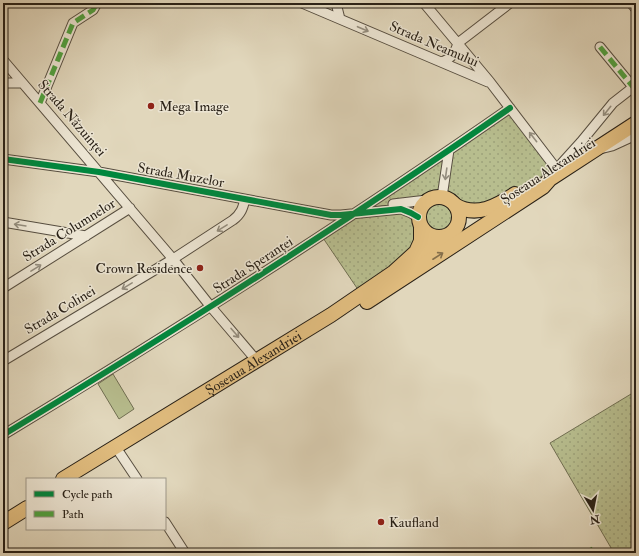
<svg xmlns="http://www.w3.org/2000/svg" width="639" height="556" viewBox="0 0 639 556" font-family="'IM FELL Double Pica',serif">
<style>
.grass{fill:url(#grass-dots);stroke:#706f52;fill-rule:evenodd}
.garden{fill:#b7bd8e;stroke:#706f52}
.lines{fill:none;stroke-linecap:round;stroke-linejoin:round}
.minor-casing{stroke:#574e40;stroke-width:11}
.primary-casing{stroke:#292117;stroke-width:16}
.minor{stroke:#ece5d3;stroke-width:9}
.primary{stroke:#e0bc7e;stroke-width:14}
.quiet{stroke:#51a240;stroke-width:5;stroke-dasharray:10 5;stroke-linecap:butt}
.cycleway-casing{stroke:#ece5d3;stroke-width:8}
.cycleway{stroke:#00873e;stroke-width:6}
.oneway{stroke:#948d7e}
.oneway2{stroke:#846e4a}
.poi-dot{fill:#8f2418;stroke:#ece5d3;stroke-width:1.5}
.labels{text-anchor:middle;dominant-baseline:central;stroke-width:3;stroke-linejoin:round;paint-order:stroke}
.street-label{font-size:14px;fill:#292117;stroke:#ece5d3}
.poi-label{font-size:14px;fill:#292117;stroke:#ece5d3;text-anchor:start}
</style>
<defs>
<pattern id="grass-dots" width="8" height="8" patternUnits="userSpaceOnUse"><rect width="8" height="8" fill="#b7bd8e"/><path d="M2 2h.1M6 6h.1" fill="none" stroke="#9da27a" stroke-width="1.8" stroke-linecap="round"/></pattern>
</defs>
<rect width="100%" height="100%" fill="#e1d7bc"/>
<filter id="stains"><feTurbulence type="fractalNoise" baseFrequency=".005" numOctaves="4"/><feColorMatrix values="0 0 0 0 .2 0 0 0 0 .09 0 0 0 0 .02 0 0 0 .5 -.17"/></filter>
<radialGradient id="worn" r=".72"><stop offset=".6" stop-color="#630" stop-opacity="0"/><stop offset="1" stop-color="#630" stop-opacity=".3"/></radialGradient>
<!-- grass -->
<path class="grass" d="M510 108 555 167 508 199 458 211C462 233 443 244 425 233L421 241 361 294 321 235ZM412 203 422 205 418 217 394 209 357 213 373 207Z
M636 391V553H614L550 443Z"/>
<!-- garden -->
<path class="garden" d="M113 374 134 409 119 419 98 384Z"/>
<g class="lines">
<!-- minor casing -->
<g class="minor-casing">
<path id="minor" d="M302 3 488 82
M336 3 340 19
M424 3 490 82 555 167
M631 3 636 9
M600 47 633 87
M3 60 173 259 211 307 257 361
M442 62C452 58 455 53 458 43L510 3
M3 83H22
M40 103 73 23 93 10 97 3
M604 148 612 146 636 135
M3 159 99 172 331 215H341L401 209 411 213 418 217
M562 163 581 142 613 103 636 85
M442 197 449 150
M393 204 427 200
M3 222 86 236
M3 288 130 208
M3 361 173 259 233 220C241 214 243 208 245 199
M3 435C175 331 345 223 510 108
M119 452 137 479
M165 522 185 553"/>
</g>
<!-- primary casing -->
<g class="primary-casing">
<g id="primary">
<circle cx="439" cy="217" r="20"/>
<path d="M455 205C476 218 497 206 515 194"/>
<path d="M417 261 428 248 442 238"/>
<path d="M367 302 543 187 550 179 636 123"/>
<path id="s1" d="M63 479 331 315 394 272 416 252 421 241V228"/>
<path d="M3 523 27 508"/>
</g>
</g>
<!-- minor -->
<use href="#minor" class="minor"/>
<!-- primary -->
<use href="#primary" class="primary"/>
<!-- quiet -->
<path class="quiet" d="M600 47 633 87
M40 103 73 23 93 10 97 3
M586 553 593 549"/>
<!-- cycleway casing -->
<g class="cycleway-casing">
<path id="cycleway" d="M3 159 99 172 331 215H341L401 209 411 213 418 217
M3 435C175 331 345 223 510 108"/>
</g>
<!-- cycleway -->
<use href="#cycleway" class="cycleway"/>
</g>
<!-- one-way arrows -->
<defs><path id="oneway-shaft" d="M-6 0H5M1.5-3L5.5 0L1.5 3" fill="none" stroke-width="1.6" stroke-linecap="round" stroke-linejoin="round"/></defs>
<g class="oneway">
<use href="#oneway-shaft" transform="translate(363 29) rotate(23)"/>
<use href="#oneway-shaft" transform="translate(607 111) rotate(129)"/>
<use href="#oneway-shaft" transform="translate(533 137) rotate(-128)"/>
<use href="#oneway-shaft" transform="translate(446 174) rotate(98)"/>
<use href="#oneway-shaft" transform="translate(20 225) rotate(-171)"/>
<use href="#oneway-shaft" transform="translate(222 228) rotate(148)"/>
<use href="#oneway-shaft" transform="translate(36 268) rotate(-32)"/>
<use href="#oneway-shaft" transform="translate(127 286) rotate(149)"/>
<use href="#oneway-shaft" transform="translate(235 333) rotate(49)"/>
</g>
<use class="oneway2" href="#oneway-shaft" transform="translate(438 256) rotate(-33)"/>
<!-- markers -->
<g class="poi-dot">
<circle cx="151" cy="106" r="4"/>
<circle cx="200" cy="268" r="4"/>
<circle cx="381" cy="522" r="4"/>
</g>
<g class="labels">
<!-- street labels -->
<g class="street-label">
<text transform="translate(434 44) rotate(23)">Strada Neamului</text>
<text transform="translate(72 118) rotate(49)">Strada Năzuinței</text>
<text transform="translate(548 171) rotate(-33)">Șoseaua Alexandriei</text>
<text transform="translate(181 175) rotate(10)">Strada Muzelor</text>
<text transform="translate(69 230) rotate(-32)">Strada Columnelor</text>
<text transform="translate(253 265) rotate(-33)">Strada Speranței</text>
<text transform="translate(60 310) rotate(-31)">Strada Colinei</text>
<text stroke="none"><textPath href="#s1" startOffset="223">Șoseaua Alexandriei</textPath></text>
</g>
<!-- poi labels -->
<g class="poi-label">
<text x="159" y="106">Mega Image</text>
<text x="192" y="268" text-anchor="end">Crown Residence</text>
<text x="389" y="522">Kaufland</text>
</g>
</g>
<!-- margin -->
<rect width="639" height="556" fill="none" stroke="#e1d7bc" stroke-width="16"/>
<rect x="4" y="4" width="631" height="548" fill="none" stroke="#292117" stroke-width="2"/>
<rect x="8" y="8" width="623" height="540" fill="none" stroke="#292117"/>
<!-- legend -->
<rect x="26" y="478" width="140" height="52" fill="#ece5d3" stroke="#9e9788"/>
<rect x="34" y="491" width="20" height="6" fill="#00873e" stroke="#9e9788"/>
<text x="62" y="498" font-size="12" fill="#292117">Cycle path</text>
<rect x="34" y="511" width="20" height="6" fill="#51a240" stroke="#9e9788"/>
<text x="62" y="518" font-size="12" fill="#292117">Path</text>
<!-- north arrow -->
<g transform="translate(593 510) rotate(170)" stroke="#ece5d3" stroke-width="3" paint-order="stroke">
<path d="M0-3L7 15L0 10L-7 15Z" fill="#292117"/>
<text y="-6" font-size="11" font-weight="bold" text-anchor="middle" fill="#292117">N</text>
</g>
<rect width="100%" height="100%" filter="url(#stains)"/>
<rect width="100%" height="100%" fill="url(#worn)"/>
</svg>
